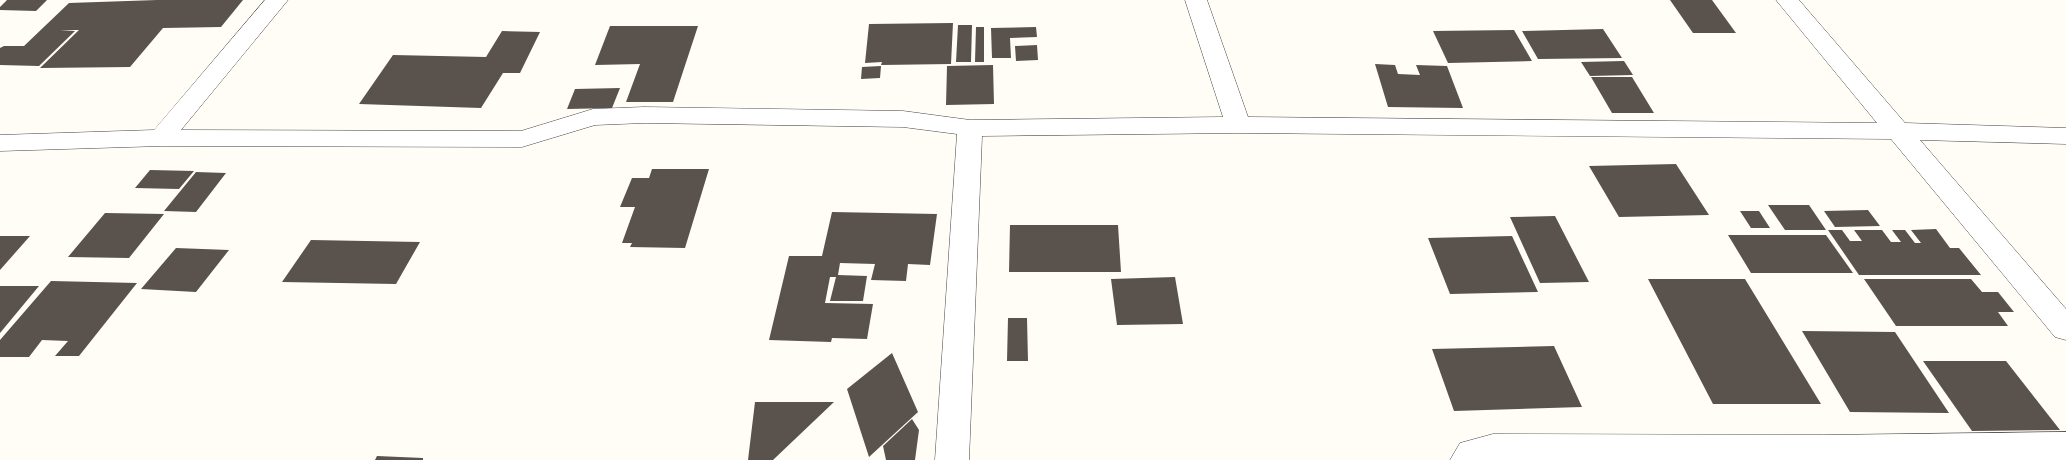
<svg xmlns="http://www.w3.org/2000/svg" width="2066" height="460" viewBox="0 0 2066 460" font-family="'IBM Plex Serif',serif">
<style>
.building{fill:#5a524d}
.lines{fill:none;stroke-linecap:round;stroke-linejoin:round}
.street-casing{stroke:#444;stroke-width:1}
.street{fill:#fff;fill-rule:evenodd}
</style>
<rect width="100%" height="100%" fill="#fffdf5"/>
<!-- building -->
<path class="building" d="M7 0H47L36 11 0 10V7Z
M157 0H243L221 27 163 28 130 67 40 68 79 30H60L75 31 39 66 0 65V48L4 46H24L69 3Z
M1670 0H1712L1736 33H1693Z
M953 23 951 64 881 65 882 62 865 63 869 24Z
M958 25H972L971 62H956Z
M610 26H698L673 102H626L640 64 595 65Z
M976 27H984V62H975Z
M1036 27 1037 37 1010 38 1011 58H992L991 28Z
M1603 29 1622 58 1538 59 1522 31Z
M1514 30 1532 61 1448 63 1433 31Z
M502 31 540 32 520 73H503L481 108 359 104 393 55 486 57Z
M1037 45 1038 60 1016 61 1015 46Z
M1624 61 1633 75 1590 76 1581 62Z
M1375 64 1395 65 1398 74 1420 75 1416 65 1447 66 1463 108 1388 107Z
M993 65 994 104 946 105 947 66Z
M881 66 880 78 861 79 862 67Z
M1591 77H1632L1654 113H1612Z
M620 88 612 108 567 109 575 89Z
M1676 164 1709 215 1619 217 1589 166Z
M652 169H709L685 248 630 247 632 243H622L635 207H620L632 178H649Z
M150 170 194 171 179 189 135 188Z
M196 172 226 173 196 212 164 211Z
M1768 205H1809L1826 230H1785Z
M1868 210 1880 226 1835 227 1824 211Z
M1740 211H1759L1770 228H1751Z
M832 212 937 214 930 265 908 264 906 281 871 280 875 264 840 263 838 275 867 276 863 301H830L836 277H830L825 303 873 304 867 339 832 338 831 342 769 340 789 256H822Z
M105 213 164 214 129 258 68 257Z
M1555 216 1589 282 1540 283 1510 217Z
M1010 225H1118L1121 272H1009Z
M1936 229 1950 248H1959L1981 275H1859L1828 230H1842L1850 241H1862L1854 230H1882L1891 242H1901L1892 230H1905L1915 243H1921L1911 230Z
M1728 235H1826L1853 273H1751Z
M0 236H30L0 270Z
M1512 236 1538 292 1450 294 1428 238Z
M311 240 420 242 396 284 282 282Z
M176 248 229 250 196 292 141 289Z
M1175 277 1183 324 1117 325 1111 279Z
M1648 279H1745L1821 404H1713Z
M1864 279H1971L1982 292H1998L2014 312H1998L2008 326H1896Z
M51 281 137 283 79 356H55L68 341 42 340 29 357H0V340Z
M0 286H39L0 333Z
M1008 318H1027L1028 361H1007Z
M1802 331 1895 332 1949 413 1850 412Z
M1554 346 1582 407 1454 411 1432 349Z
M892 353 918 412 869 457 847 389Z
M1923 361H2006L2060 430 1972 431Z
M755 402H834L773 460H748Z
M912 419 919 430 915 460H886L883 446Z
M377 456 423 458V460H375Z"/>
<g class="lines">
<!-- street casing -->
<g class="street-casing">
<path id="street" d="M265 0H288L181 130 521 131 593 109 644 107 903 111 970 120 1223 117 1185 0H1207L1248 117 1877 123 1776 0H1799L1905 123 2066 128V144L1920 140 2066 309V340L2055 337 1891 139 1238 133 982 136 969 460H935L957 134 903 127 644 123 595 125 522 147 161 146 0 151V135L154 130Z
M2066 432V460H1450L1460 443 1493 434 1823 435Z"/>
</g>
<!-- street -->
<use href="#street" class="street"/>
</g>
</svg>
